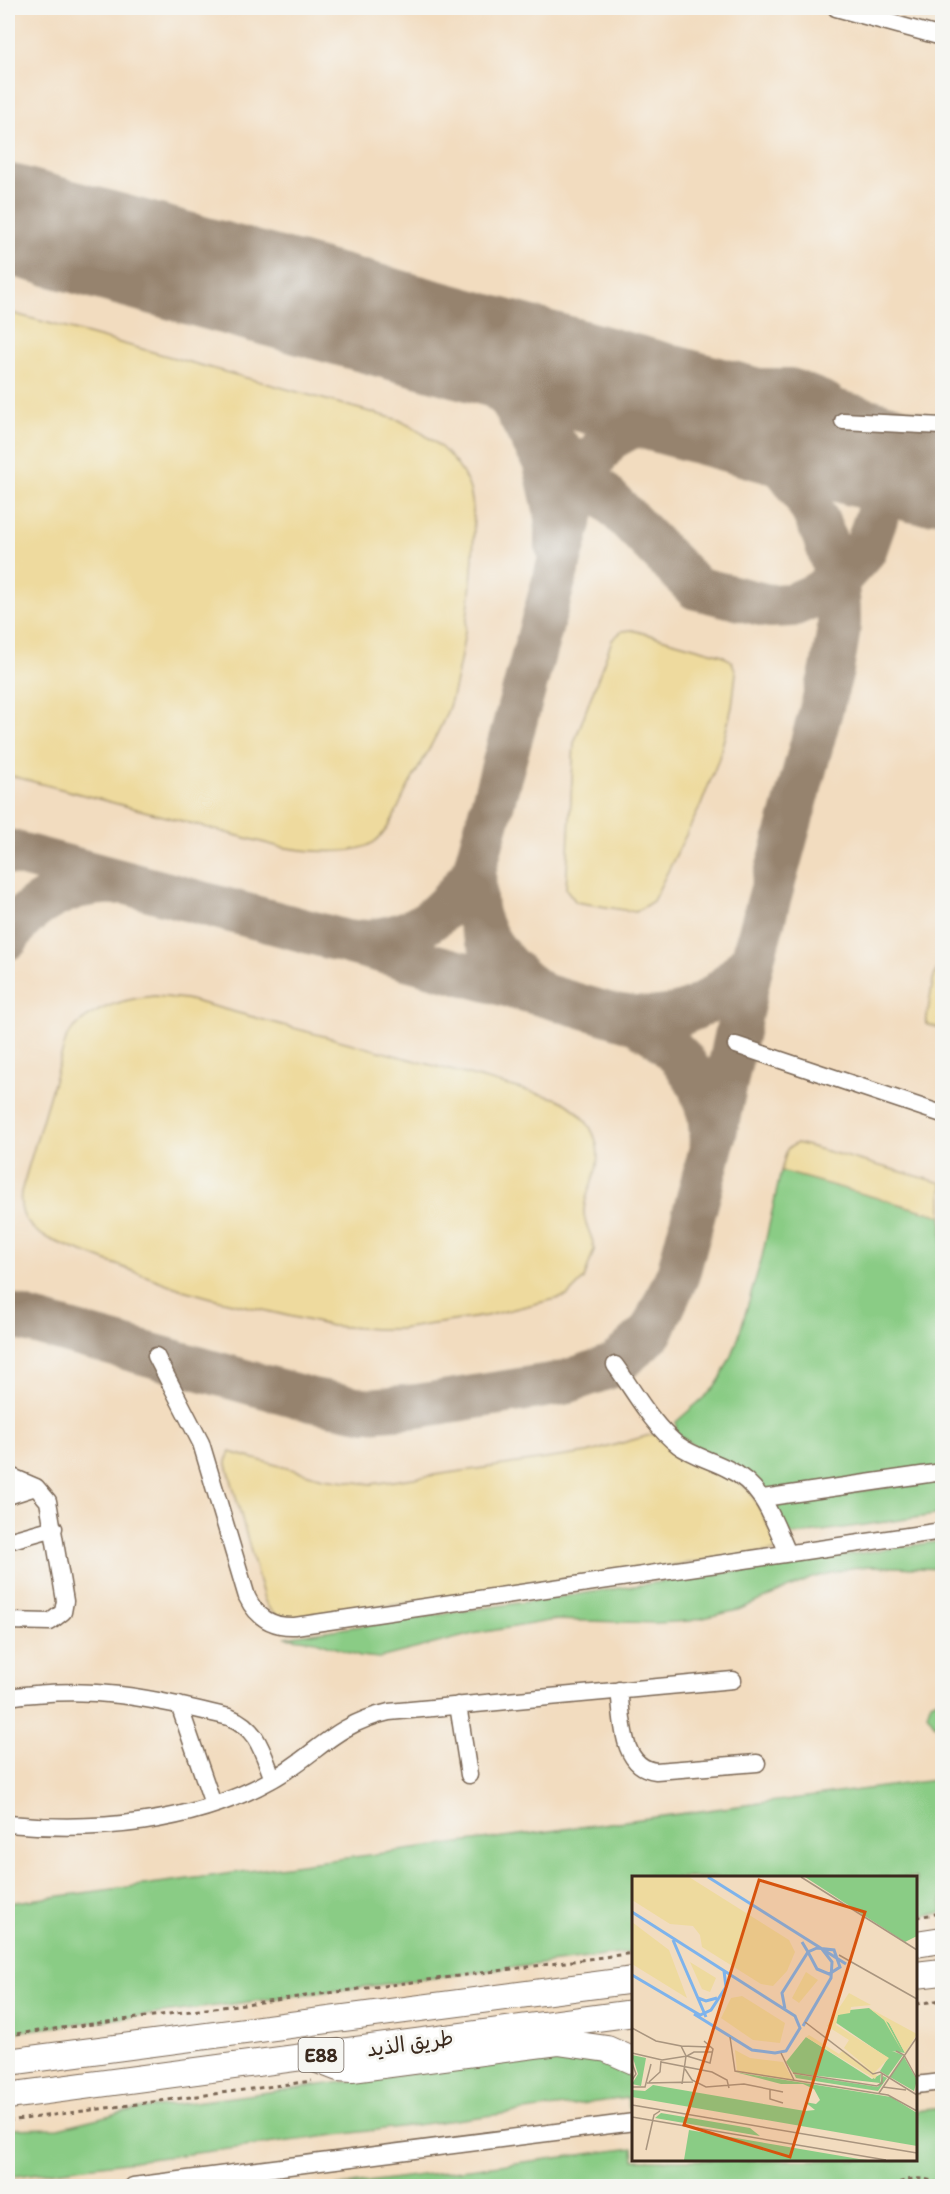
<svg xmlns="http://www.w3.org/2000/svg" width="950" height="2194" viewBox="0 0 950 2194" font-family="Itim,'Playpen Sans Arabic',sans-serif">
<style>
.green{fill:#8acc85;stroke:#627b52;stroke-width:1.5}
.sand{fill:#eeda9e;stroke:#94825e;stroke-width:1.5}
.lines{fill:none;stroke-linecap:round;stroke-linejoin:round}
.taxiway{stroke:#96836e;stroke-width:44}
.runway{stroke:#96836e;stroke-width:110}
.minor-casing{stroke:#7b6856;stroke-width:19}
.highway-casing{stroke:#7b6856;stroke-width:28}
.path{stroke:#7b6856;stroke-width:3;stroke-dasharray:4.5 4.5;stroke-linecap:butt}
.minor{stroke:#fff;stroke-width:16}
.highway{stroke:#fff;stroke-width:26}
.labels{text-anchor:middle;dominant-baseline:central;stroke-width:6;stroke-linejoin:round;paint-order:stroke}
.shield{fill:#f6f6f2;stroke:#73675e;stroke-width:1.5}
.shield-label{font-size:20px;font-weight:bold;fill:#3b2a1e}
.street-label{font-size:21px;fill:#3b2a1e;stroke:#f6f6f2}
.inset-river{fill:none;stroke:#7db3ec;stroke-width:3}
.inset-road{fill:none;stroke:#a9957f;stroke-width:1.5}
.view{fill:#d7540e;fill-opacity:0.15;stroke:#d7540e;stroke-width:3}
.inset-edge{fill:none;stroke:#3b2a1e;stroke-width:3}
</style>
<rect width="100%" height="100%" fill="#f6f6f2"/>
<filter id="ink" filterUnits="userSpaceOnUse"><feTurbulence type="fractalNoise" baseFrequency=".0167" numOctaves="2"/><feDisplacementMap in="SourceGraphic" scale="12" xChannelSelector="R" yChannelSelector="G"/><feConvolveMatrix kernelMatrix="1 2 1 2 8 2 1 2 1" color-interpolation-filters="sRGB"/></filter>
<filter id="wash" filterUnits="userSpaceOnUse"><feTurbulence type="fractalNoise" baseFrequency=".008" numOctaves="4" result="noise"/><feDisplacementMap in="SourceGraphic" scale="24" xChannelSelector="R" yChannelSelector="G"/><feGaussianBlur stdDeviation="1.35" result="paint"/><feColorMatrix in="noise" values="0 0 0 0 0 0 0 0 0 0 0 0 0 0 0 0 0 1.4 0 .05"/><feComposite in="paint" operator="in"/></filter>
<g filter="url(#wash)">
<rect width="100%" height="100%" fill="#f2dcbf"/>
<!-- green -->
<path class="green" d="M781 1171 942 1216V1467L766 1492 676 1434V1422L710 1392 720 1379 736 1345 762 1257Z
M942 1479V1514L794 1535 786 1532 773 1504Z
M942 1541V1569L870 1566 850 1568 812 1578 738 1610 690 1621 657 1623 554 1620 473 1634 379 1658 360 1656 316 1641 285 1637Z
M942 1697V1728L934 1724 927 1714 931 1702Z
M942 1779V1913L916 1916V1878H634L633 1952 8 2033V1903Z
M545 2055 598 2060 633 2074V2110H630L627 2098 8 2177V2129L58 2128 127 2111Z
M942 2108V2186H336L633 2148 634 2160H916V2111Z"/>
<!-- sand -->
<path class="sand" d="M8 312 399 420C428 435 455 453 468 484 484 523 463 671 447 712 436 740 419 766 405 793 397 809 389 832 374 842 352 857 305 851 280 847L8 775Z
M632 630 722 655 732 662 736 673 732 707 719 758 701 805 653 901 636 912 576 902 566 889 574 743 612 640 622 631Z
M942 955V1029L926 1024 933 980Z
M154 996 186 999 558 1099C585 1112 604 1138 596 1170 592 1183 585 1196 584 1210 583 1225 594 1236 594 1250L584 1279 567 1296 486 1316 400 1329H376L332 1326 219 1300 183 1290 51 1240C30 1230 18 1217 21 1192L67 1036C88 1009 122 999 154 996Z
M797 1143 942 1183V1216L781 1171 787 1149Z
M657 1433 750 1490 781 1550 295 1619C280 1617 270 1615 264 1599L226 1461 230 1452 323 1478 372 1484 587 1453Z"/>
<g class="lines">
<!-- taxiway -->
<path class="taxiway" d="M416 331 465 360 511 400 544 461 556 513V544
M511 400 696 588 769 606 792 605 813 596 836 582 865 550 879 510 875 471 843 421 825 404 790 390H745L647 418 609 439 584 472 474 871C475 885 474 901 477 914 486 947 511 972 537 991
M692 407C706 413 720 419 733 426 802 464 841 548 839 624 838 639 834 655 832 670L753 958 715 1133
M8 851 540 994 635 1022 661 1038 683 1060 699 1085 709 1114 712 1145 678 1274 652 1331 615 1365 563 1383 418 1406 367 1410 312 1400 8 1315
M8 938C28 902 74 881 115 883
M358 942C417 938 441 919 474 871
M620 1016C680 1027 717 1003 753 958"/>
<!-- runway -->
<path class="runway" d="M8 219 922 469"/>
</g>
</g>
<g filter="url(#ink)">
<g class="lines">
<!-- minor casing -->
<g class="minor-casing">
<path id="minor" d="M836 8 942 37
M843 421 942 426
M736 1045 942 1114
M156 1356 201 1443 247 1597C257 1618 272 1627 295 1626L942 1531
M615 1365C634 1391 652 1425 678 1445 693 1456 711 1460 728 1469 763 1485 773 1520 788 1553
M8 1475 36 1487 48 1501 65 1601 63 1612 50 1622 8 1621
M8 1496 36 1487
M763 1498 942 1472
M8 1541 54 1528
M619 1690C623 1718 620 1767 656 1771L757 1763
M8 1697C94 1685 146 1697 229 1717 258 1728 263 1754 273 1779
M179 1705 213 1804
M458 1705 469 1775
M8 1824C95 1832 193 1824 271 1780 317 1755 332 1725 389 1712L733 1680
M916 2085 942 2082
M133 2186 634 2122"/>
</g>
<!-- highway casing -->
<g class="highway-casing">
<path id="highway" d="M916 1944 942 1940
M916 1975 942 1972
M320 2061 338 2068 352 2069 558 2042 607 2049 634 2061
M8 2062 634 1980
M8 2096 634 2013"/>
</g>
<!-- path -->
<path class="path" d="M916 1917 942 1913
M916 2004 942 2000
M8 2035 634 1953
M8 2121 312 2081
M891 2186C908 2178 926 2175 942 2186"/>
<!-- minor -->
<use href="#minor" class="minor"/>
<!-- highway -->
<use href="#highway" class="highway"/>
</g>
</g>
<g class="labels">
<!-- shield labels -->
<rect class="shield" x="298.5" y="2038" width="45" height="34" rx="4.5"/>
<g class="shield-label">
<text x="321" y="2055">E88</text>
</g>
<!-- street labels -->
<g class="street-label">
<text transform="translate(410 2043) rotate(-8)">طريق الذيد</text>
</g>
</g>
<!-- overview -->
<g transform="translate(632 1876)">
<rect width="285" height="285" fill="#f2dcbf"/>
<path d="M173 1H285V60L273 66ZM237 132 257 147 273 177 260 175 271 179 256 200 248 195 256 182 203 146 206 139 218 134ZM174 161 240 203 249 198 248 207 161 197 154 186ZM0 179 14 182 9 210 0 208 6 198ZM272 181 285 204 282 215 258 201ZM103 196 259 221 285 237V270L0 221V214L13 215 21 209 173 235 183 234 173 226 184 228 188 224 182 213 171 208H149ZM162 198 246 211 251 200 255 202 246 215 164 202ZM29 237 118 252 128 260 23 242ZM57 254 227 283 236 284H52Z" fill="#8acc85"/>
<path d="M0 1H57L157 64 163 76 155 95 141 110 129 108 70 71 68 59 61 50 38 48 0 24ZM0 46 37 74 55 122 0 88ZM58 86 84 102 78 116 70 113ZM174 96 186 104 167 127 160 122ZM217 117 239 129 219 131 218 137 206 139 204 149 257 182 242 197 212 172 217 164 195 150ZM110 120 153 147 148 167 121 164 89 142 99 122ZM237 132 285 158 273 177 257 147 254 145 271 177 252 144ZM177 159 207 178 211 174 245 199 243 203 174 161ZM103 174 118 182 151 186 161 204 105 195Z" fill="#eeda9e"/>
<path class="inset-river" d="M76 1 214 88M0 36 163 140 168 152 154 175 143 177 120 174 62 138M41 64 74 141M0 99 68 139 79 134 94 111 92 95M66 122 74 125 85 122M153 133 150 117 176 76 185 72 202 74 208 91 197 98 185 93 176 76 170 66M171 150 199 102 200 86 190 73"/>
<path class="inset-road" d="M169 1 285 74M207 79 285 123M173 146 241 198 248 196 285 219M0 152 24 165 49 170 54 180 50 208M98 161 103 195 256 219 285 235M49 170 78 171M264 175 272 179 285 203M0 177 30 184 55 180 78 187 81 173 72 165M149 177 162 204M55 180 62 176H81M29 186 80 196 95 204 97 212M0 187 4 198 0 204M53 193 60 204 74 211 112 208 151 216M161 197 245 210 250 207V198M17 206 28 196 29 185M15 207 61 206M0 211H13L19 188M251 211 274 214M138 214V223L151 227M247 217 285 161M0 229 285 277M0 241 254 284M14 274 22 239 28 235"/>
<path class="view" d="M127 4 233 36 158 281 52 249Z"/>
<rect width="285" height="285" class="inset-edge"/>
</g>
<!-- margin -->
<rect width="950" height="2194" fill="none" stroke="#f6f6f2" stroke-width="30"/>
</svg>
